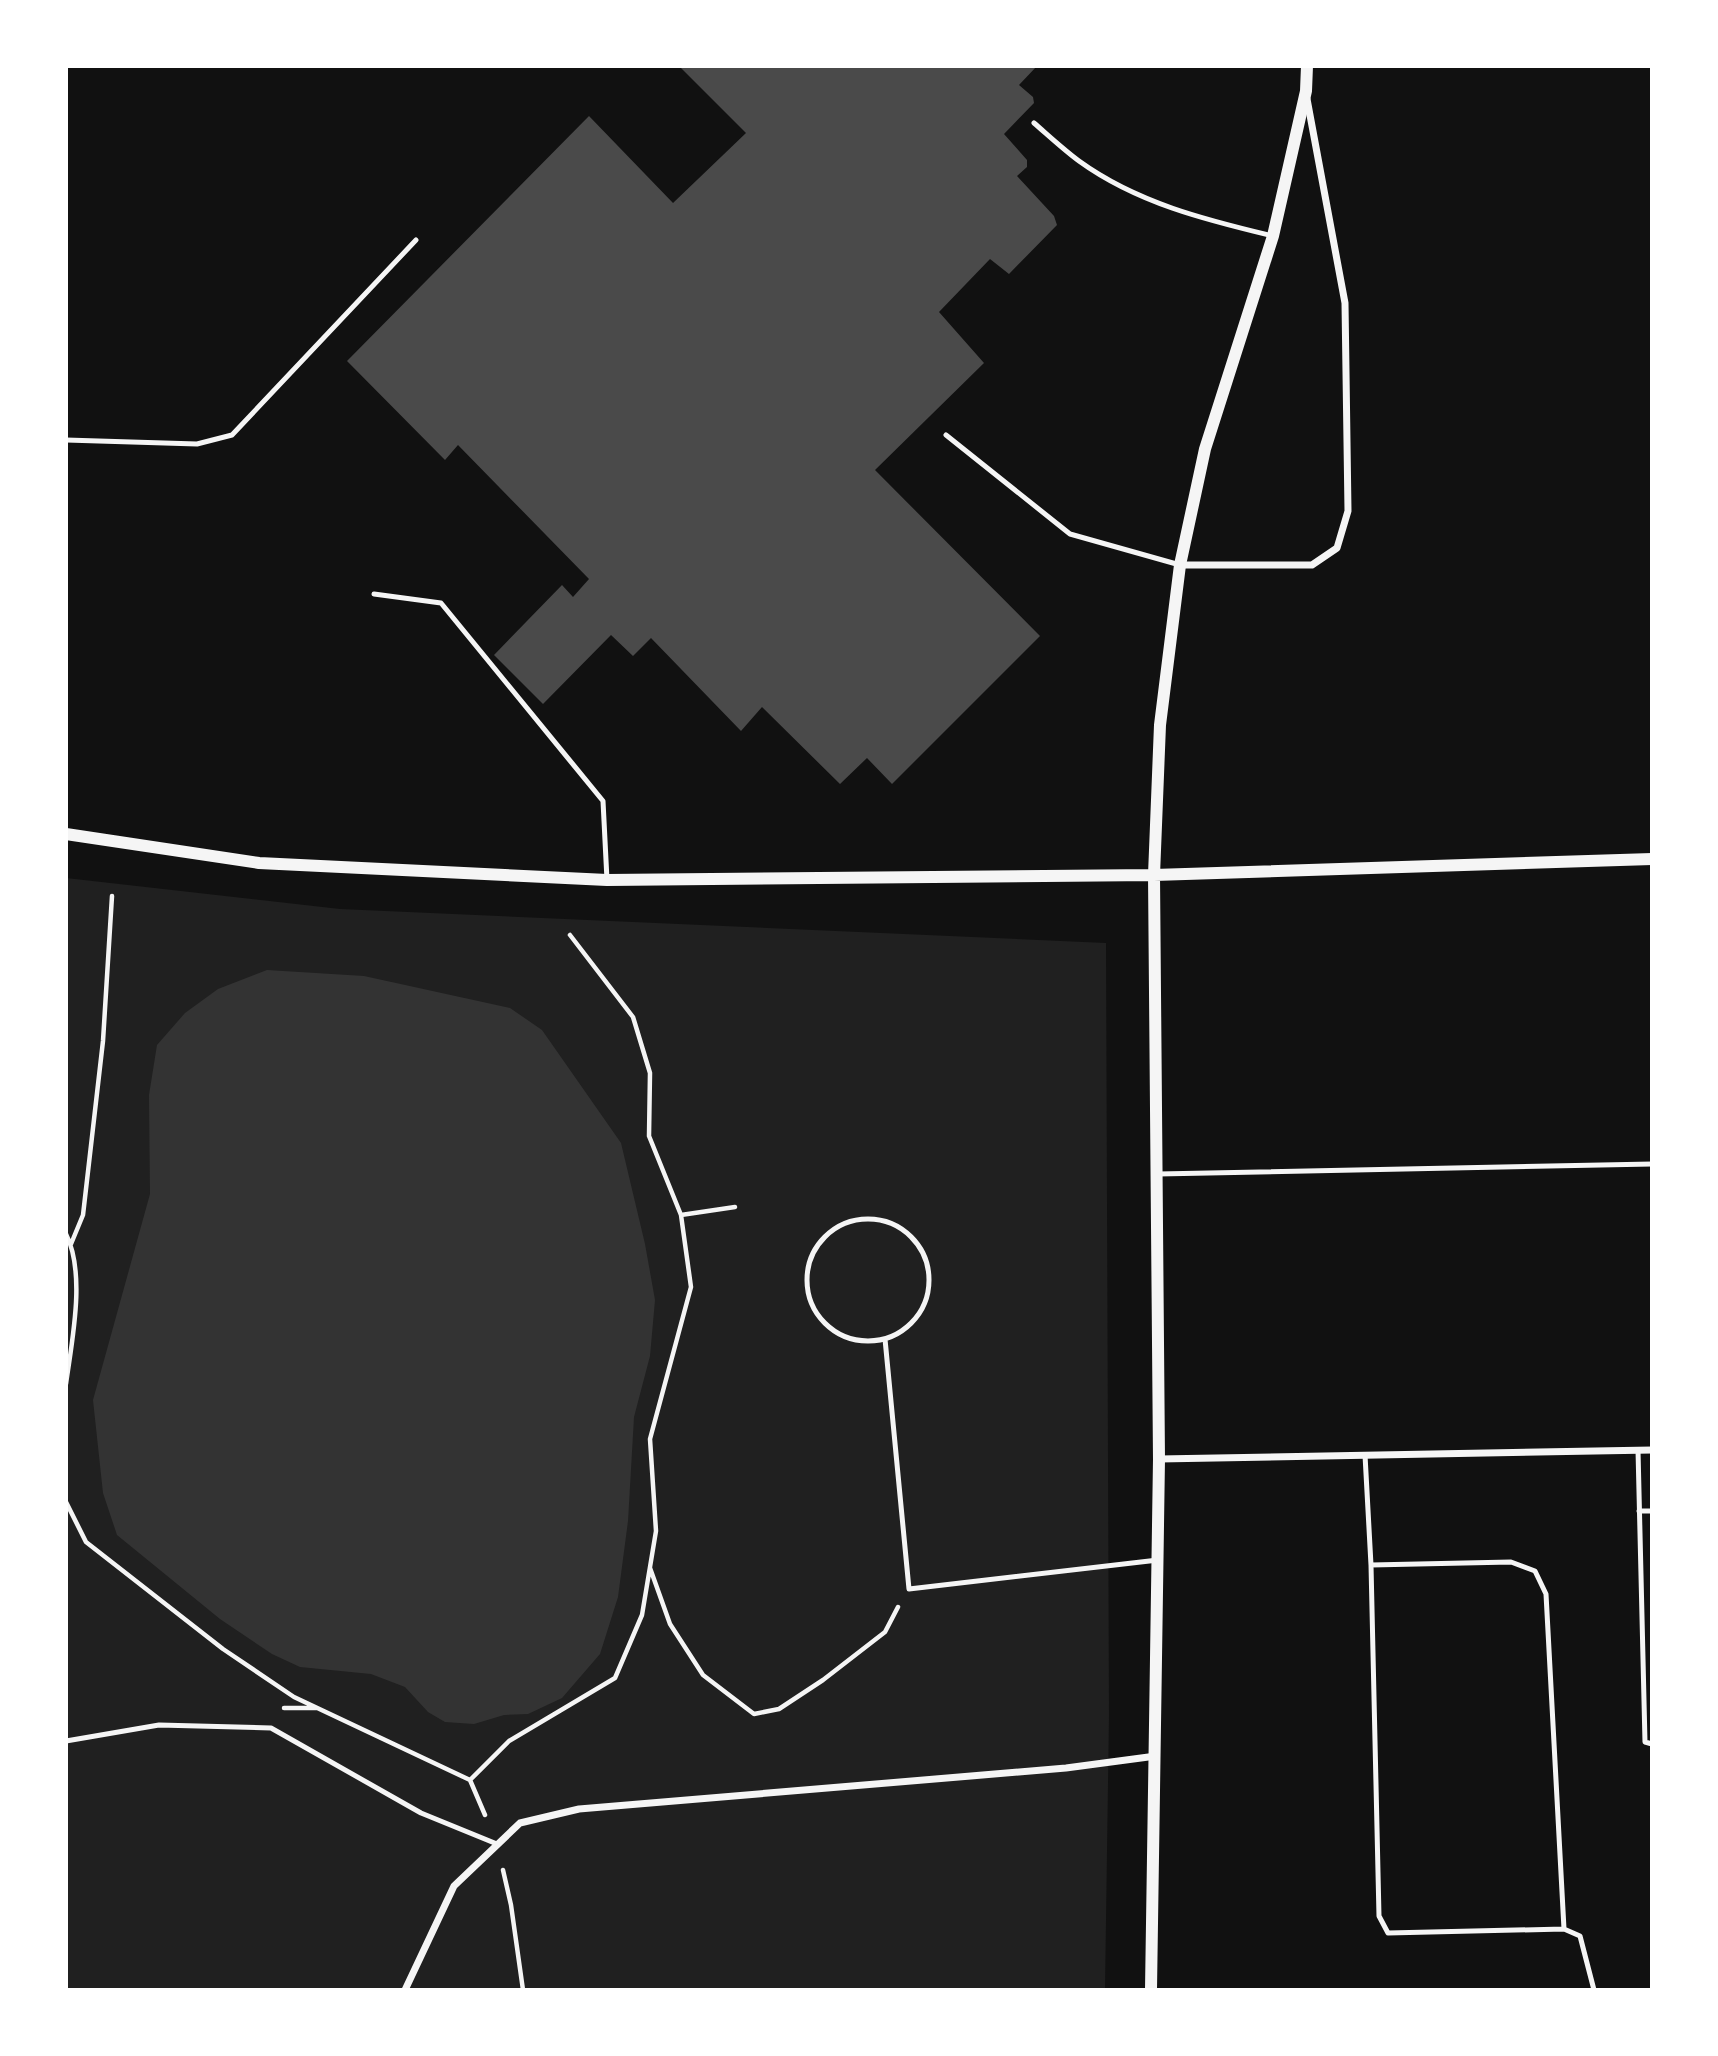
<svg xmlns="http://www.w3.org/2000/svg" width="1718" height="2056" viewBox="0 0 1718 2056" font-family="Montserrat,sans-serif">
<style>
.green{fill:#202020}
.water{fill:#333}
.building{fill:#4a4a4a}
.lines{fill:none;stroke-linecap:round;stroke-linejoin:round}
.path{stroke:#f5f5f5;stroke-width:4.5}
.service{stroke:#f5f5f5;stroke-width:5}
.minor{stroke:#f5f5f5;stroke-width:7}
.tertiary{stroke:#f5f5f5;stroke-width:12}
</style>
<rect width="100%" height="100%" fill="#111"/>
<!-- green -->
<path class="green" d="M66 878 340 909 1106 943 1109 1715 1105 1989H67Z"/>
<!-- water -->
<path class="water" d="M267 970 364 976 510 1008 542 1030 621 1143 645 1244 655 1300 650 1356 634 1417 628 1521 618 1597 600 1654 562 1698 528 1714 504 1715 474 1724 445 1722 428 1712 405 1687 371 1674 300 1667 272 1654 220 1619 117 1535 103 1493 93 1400 150 1194 149 1095 157 1045 185 1013 218 989Z"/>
<!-- building -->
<path class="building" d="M679 66H1037L1019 85 1033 97 1034 103 1004 134 1027 160V167L1017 176 1054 216 1057 225 1009 274 990 259 939 312 984 363 875 470 1040 636 892 784 867 758 840 784 762 707 741 731 651 638 633 656 611 635 543 704 494 655 562 585 573 597 589 579 458 445 445 460 347 361 589 116 673 203 746 133Z"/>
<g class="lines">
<!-- path -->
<path class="path" d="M681 1215 735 1207
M66 1234C86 1274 72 1340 66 1384
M71 1244 83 1215 103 1041 112 896
M66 1502 86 1542 223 1649 294 1697 470 1780
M650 1568 670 1624 703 1675 754 1714 779 1709 823 1680 885 1632 898 1607
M284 1708H317
M485 1815 470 1780 509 1741 615 1678 642 1615 656 1531 650 1439 691 1287 681 1215 649 1136 650 1073 633 1017 570 935
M503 1870 511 1905 523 1990"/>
<!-- service -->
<path class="service" d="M1034 123C1049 136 1064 150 1079 161 1137 203 1206 220 1273 236
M946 435 1070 534 1180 565
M66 440 197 444 232 435 416 240
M374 594 441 603 603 801 607 880
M1158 1174 1652 1164
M807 1280a61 61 0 1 1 122 0a61 61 0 1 1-122 0Z
M885 1339 909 1589 1158 1560
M1638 1450 1645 1742 1652 1744
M1365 1455 1371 1565 1379 1916 1388 1933 1564 1929 1580 1936 1594 1990
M1639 1511H1652
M1371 1565 1511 1562 1535 1571 1546 1594 1564 1929
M66 1741 159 1725 271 1728 421 1813 497 1844"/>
<!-- minor -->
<path class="minor" d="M1180 565H1312L1337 548 1348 511 1345 303 1307 99
M1159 1459 1652 1450
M405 1990 454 1886 520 1823 579 1809 1066 1768 1156 1756"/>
<!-- tertiary -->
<path class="tertiary" d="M66 834 259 863 607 880 1154 875 1652 859
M1151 1990 1159 1459 1154 875 1160 725 1180 565 1205 449 1273 236 1306 91 1307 66"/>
</g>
<!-- border -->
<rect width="1718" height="2056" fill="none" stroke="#ffffff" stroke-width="136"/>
</svg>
